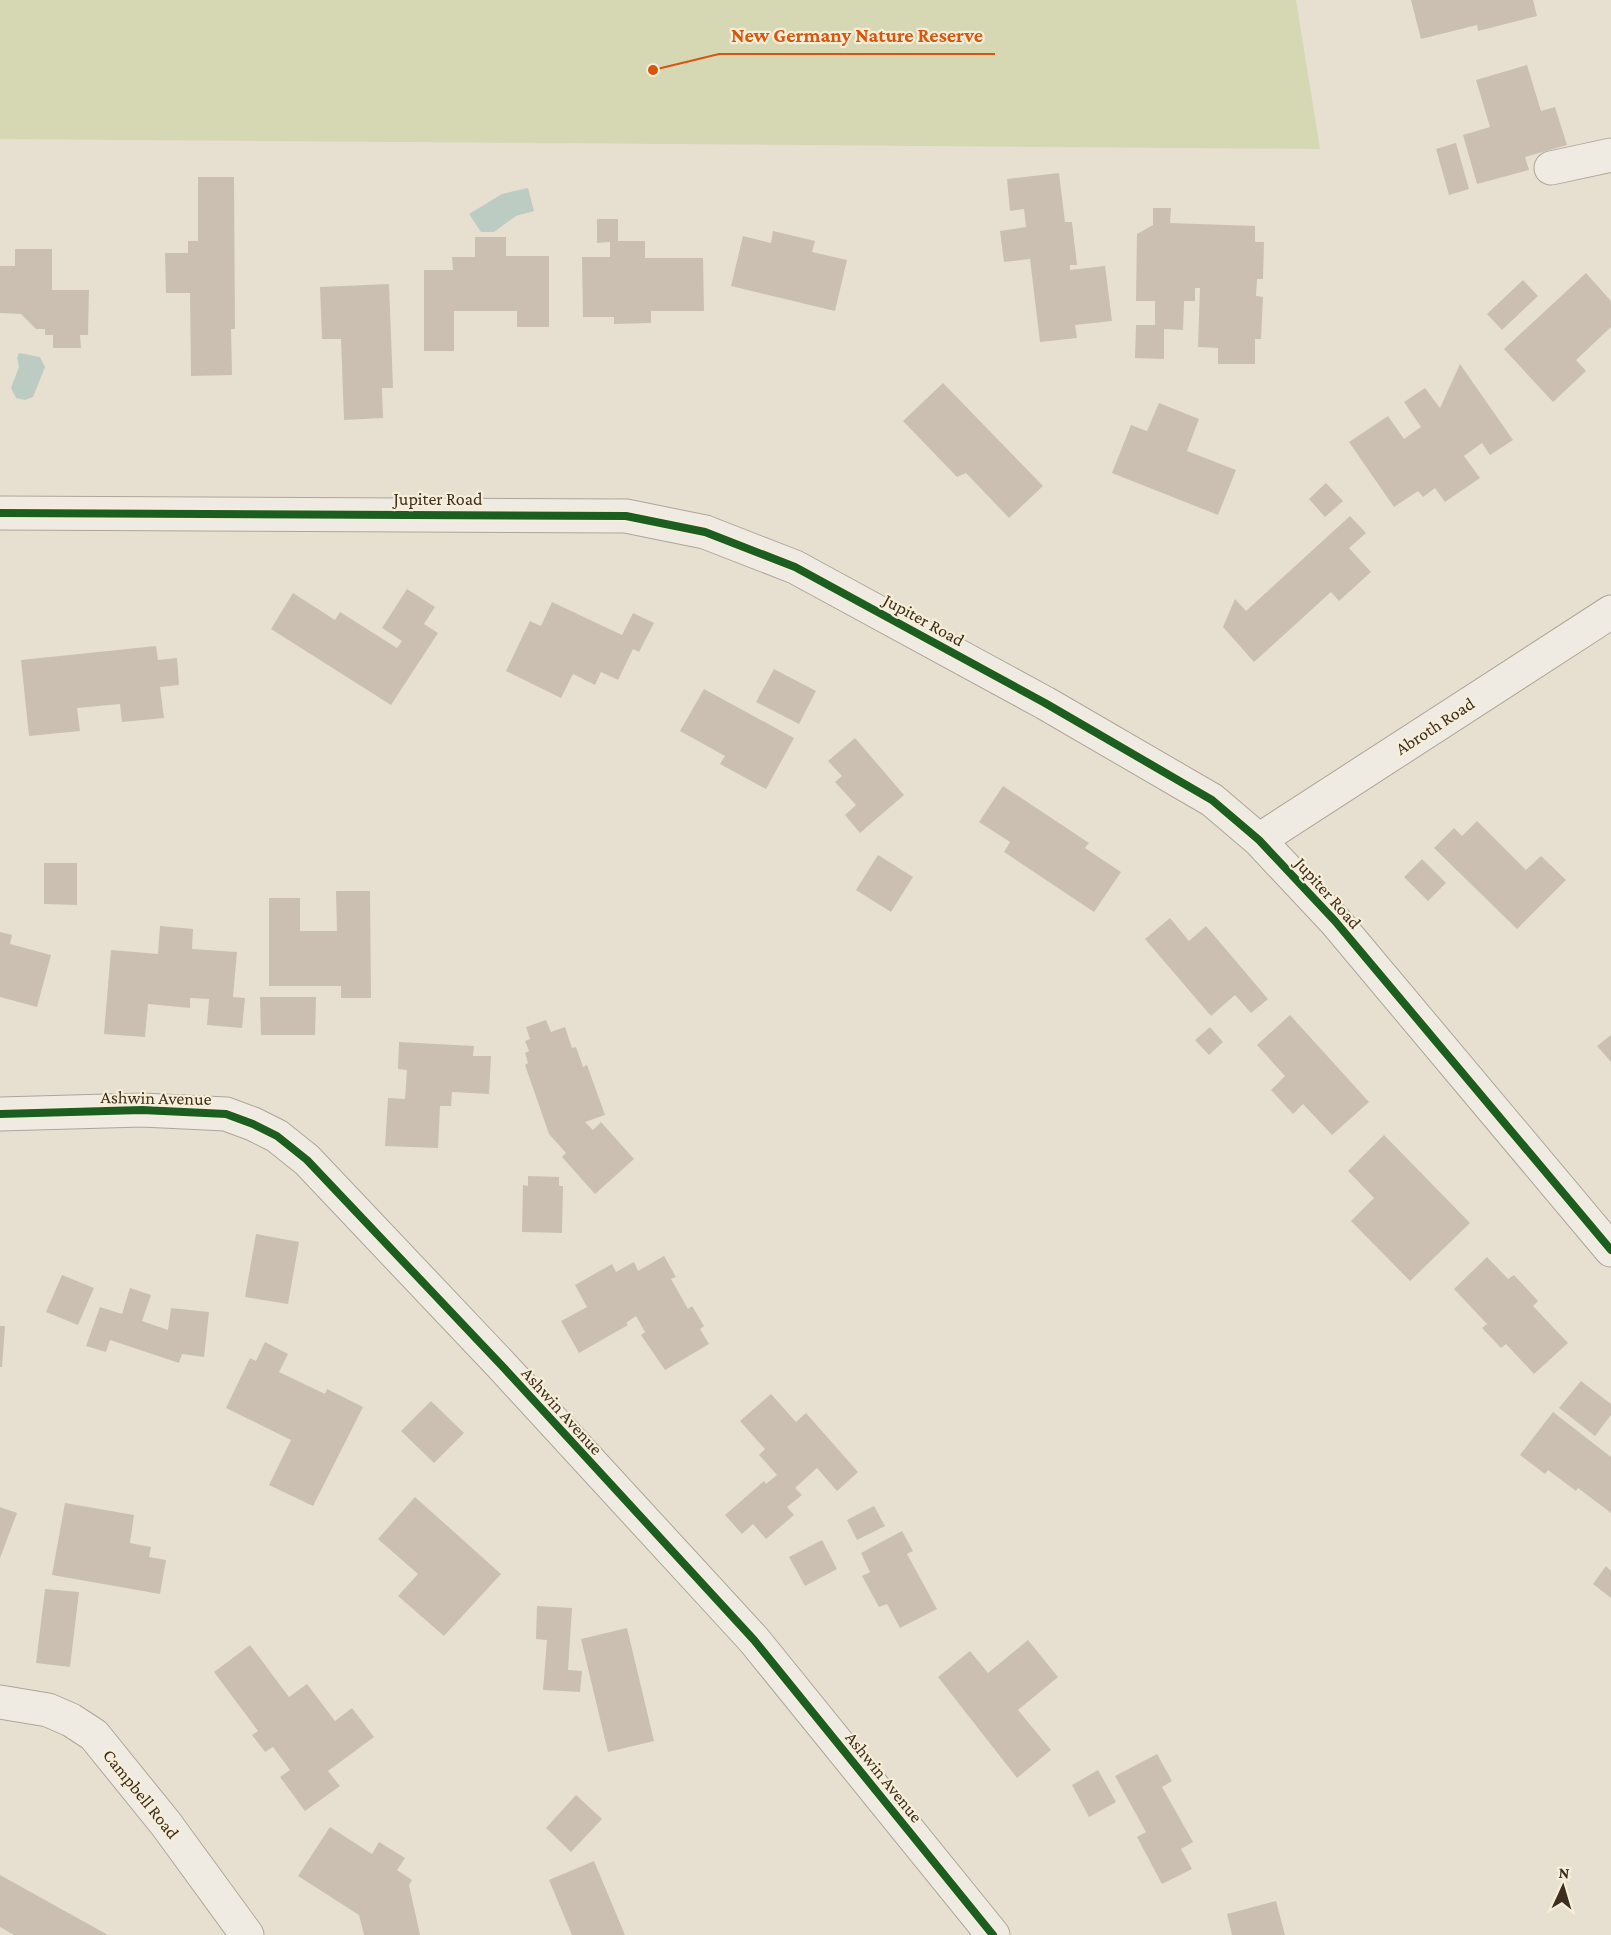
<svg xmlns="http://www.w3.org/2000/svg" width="1611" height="1935" viewBox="0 0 1611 1935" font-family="'Crimson Pro',serif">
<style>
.green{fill:#d6d7b3}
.water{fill:#bcccc2}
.building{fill:#cbbfb2}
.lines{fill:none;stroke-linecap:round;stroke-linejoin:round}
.minor-casing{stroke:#ada599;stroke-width:35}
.minor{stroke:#efebe3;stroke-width:33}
.cycleway-casing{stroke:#f7eed8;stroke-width:11}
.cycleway{stroke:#1b5e20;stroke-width:8}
.labels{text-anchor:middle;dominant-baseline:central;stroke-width:4.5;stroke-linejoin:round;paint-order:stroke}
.street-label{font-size:18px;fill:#3d2e20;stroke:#f7eed8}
.leader{fill:none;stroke:#d7550e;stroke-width:2}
.callout-dot{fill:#d7550e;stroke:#f7eed8;stroke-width:2}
.callout-label{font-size:20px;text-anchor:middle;font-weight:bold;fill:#d7550e;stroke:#f7eed8;stroke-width:4.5;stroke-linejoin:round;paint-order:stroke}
</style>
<rect width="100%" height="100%" fill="#e7e0d1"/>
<!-- green -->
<path class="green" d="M0 0H1296L1320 149 0 139Z"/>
<!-- water -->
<path class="water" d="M528 188 534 211 516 216 494 232H481L469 214 502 194Z
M19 353 40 357 45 367 33 397 25 400 16 398 11 388 19 367 17 358Z"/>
<!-- building -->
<path class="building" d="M1411 0H1533L1537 16 1478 31 1477 25 1421 39Z
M1527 65 1541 111 1555 107 1567 145 1525 157 1529 170 1477 184 1463 135 1490 127 1476 80Z
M1456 143 1469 189 1449 195 1436 149Z
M1059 173 1065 222H1072L1077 265H1070V270L1105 266 1112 321 1075 325 1077 338 1040 342 1030 259 1004 262 1000 231 1026 227 1024 209 1010 211 1007 179Z
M198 177H234L235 329H231L232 375 191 376 190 293H166L165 253H188V241H198Z
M1153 208H1171L1170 223 1255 226V242H1264L1263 279H1257L1256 296 1263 297 1261 339H1255V364H1218V348L1198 347 1200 288H1195V301H1184L1183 330 1164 329V359L1135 358 1136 325H1155V301H1136L1137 234 1153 225Z
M597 219H618V241H645V258H703L704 311H651V323L614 324V317H583L582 257H610V242L597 243Z
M773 231 815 241 812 252 847 260 835 311 731 286 743 236 771 243Z
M475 237H506V256H549V327H517V311H454V351H424V270H453L452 257H475Z
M15 249H52V290H89L88 335H80L81 348H53V335H45V329H36L21 314 0 313V266H15Z
M1586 273 1611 301V327L1576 360 1586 371 1553 402 1504 349Z
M1523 280 1538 296 1502 330 1487 314Z
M389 284 393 388H382L383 418 344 420 341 339H322L320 287Z
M1460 364 1513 440 1490 455 1482 443 1464 456 1480 478 1445 502 1435 488 1423 497 1418 491 1394 507 1349 442 1388 416 1404 439 1421 427 1404 402 1425 388 1440 408Z
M943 383 1043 486 1009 518 966 473 957 477 903 421Z
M1159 403 1199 419 1187 451 1236 470 1218 515 1112 473 1131 425 1147 431Z
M1326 483 1343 501 1325 517 1309 499Z
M1350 516 1366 533 1349 548 1371 572 1339 601 1331 592 1254 662 1223 627 1235 599 1246 611Z
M407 589 435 607 424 624 438 633 391 705 271 629 293 593 335 620 340 612 397 648 402 641 382 628Z
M552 602 622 635 633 613 654 623 639 652 633 649 618 680 601 672 595 685 573 674 561 698 506 671 530 621 541 626Z
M156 646 158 660 177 658 179 685 160 687 164 718 122 722 120 704 77 708 80 731 29 736 21 660Z
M774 669 816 691 799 724 756 702Z
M704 689 794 738 766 789 720 764 725 756 680 731Z
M855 738 904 795 860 833 845 815 856 805 835 782 842 776 828 761Z
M1003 786 1089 843 1085 848 1121 872 1094 912 1004 852 1010 842 979 822Z
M1477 821 1526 870 1541 856 1566 880 1517 929 1434 848 1454 828 1462 836Z
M878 855 913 877 891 912 856 890Z
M1422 859 1446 883 1428 901 1404 877Z
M44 863H77V905L44 904Z
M336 891H370L371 998H341V986H269V898H300V931H337Z
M1170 918 1189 941 1206 926 1268 999 1251 1013 1235 995 1211 1016 1145 939Z
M160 926 193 929 192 949 237 952 233 997 245 998 242 1028 207 1025 209 999 190 998V1008L148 1004 145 1037 104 1034 111 950 158 954Z
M0 932 12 935 10 944 51 955 37 1007 0 997Z
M260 997H316L315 1035H261Z
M1290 1015 1369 1102 1332 1135 1303 1104 1293 1114 1271 1090 1285 1076 1257 1045Z
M546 1020 551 1032 565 1027 572 1048 576 1047 583 1067 587 1065 605 1115 585 1122 593 1130 601 1122 634 1159 595 1194 562 1157 566 1153 549 1134 525 1065 528 1063 525 1053 529 1051 525 1041 530 1039 526 1027Z
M1210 1027 1223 1042 1209 1055 1195 1040Z
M1611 1035V1062L1597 1046Z
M399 1042 474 1046 473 1056H491L489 1094 452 1092 451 1106H440L438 1148 385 1146 388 1098 405 1099 407 1070 398 1069Z
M1384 1135 1470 1223 1410 1281 1351 1221 1374 1198 1348 1171Z
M528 1176 559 1177V1186H563L562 1233 522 1232 523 1185 528 1186Z
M256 1234 299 1242 288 1304 245 1297Z
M664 1256 676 1277 671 1279 688 1309 692 1306 704 1326 700 1329 709 1344 665 1370 641 1335 645 1332 636 1316 626 1323 628 1325 579 1353 561 1321 587 1307 575 1285 612 1264 616 1272 634 1262 638 1271Z
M1487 1257 1508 1279 1514 1275 1538 1301 1533 1306 1568 1343 1534 1374 1506 1344 1501 1348 1482 1328 1487 1324 1454 1289Z
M62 1275 94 1288 78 1325 46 1312Z
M130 1288 151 1295 142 1321 168 1330 171 1308 209 1312 204 1357 182 1354 179 1363 110 1340 106 1352 86 1346 100 1307 122 1314Z
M0 1326H5L2 1367H0Z
M265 1342 288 1354 279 1372 325 1394 327 1389 363 1407 313 1506 269 1485 291 1440 226 1408 250 1358 256 1361Z
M1581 1381 1611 1404V1415L1595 1436 1559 1408Z
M771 1394 796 1422 806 1413 858 1472 837 1491 817 1468 795 1488 802 1495 787 1507 794 1515 766 1539 753 1524 742 1534 725 1515 764 1481 766 1484 777 1475 759 1455 765 1449 740 1421Z
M431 1401 464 1433 434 1463 401 1431Z
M1553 1412 1611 1457V1513L1578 1488 1576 1491 1548 1470 1545 1474 1520 1455Z
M415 1497 501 1574 444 1636 398 1596 418 1574 378 1539Z
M65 1503 134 1515 130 1543 151 1547 149 1557 166 1560 160 1594 52 1575Z
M874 1506 885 1526 857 1540 847 1520Z
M0 1507 17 1513 0 1558Z
M902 1531 913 1551 907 1554 937 1609 900 1628 887 1604 879 1607 862 1576 870 1572 861 1553Z
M822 1540 837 1569 805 1586 789 1557Z
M1606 1566 1611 1571V1598L1593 1584Z
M45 1589 79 1592 70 1667 36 1663Z
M537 1606 572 1608 568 1670 582 1671 580 1692 543 1690 547 1640 536 1639Z
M627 1628 654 1741 608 1752 581 1639Z
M1028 1640 1058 1677 1018 1710 1051 1750 1017 1778 938 1677 970 1651 988 1673Z
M250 1645 289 1697 307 1684 335 1721 352 1708 374 1737 328 1771 340 1786 305 1811 280 1777 290 1770 273 1747 265 1752 252 1735 258 1731 214 1672Z
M1157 1754 1172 1781 1162 1787 1193 1842 1181 1849 1192 1869 1162 1884 1137 1837 1146 1832 1115 1776Z
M1098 1770 1116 1802 1089 1817 1072 1785Z
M576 1795 602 1819 571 1852 546 1828Z
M330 1827 372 1854 379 1842 405 1858 397 1870 412 1880 409 1885 420 1935H364L359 1915 298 1876Z
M594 1861 625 1935H572L549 1880Z
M0 1875 108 1935H14L0 1927Z
M1276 1901 1285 1935H1232L1227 1914Z"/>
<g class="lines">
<!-- minor casing -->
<g class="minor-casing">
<path id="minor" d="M1551 168 1611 155
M0 513 626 516 705 532 795 567 1045 703 1212 800 1259 840 1335 921 1611 1250
M1259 840 1611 612
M0 1114 142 1110 226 1114 253 1124 277 1136 307 1160 504 1368 754 1640 993 1935
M0 1702 48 1710 71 1720 94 1735 166 1824 247 1935"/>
</g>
<!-- minor -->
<use href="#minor" class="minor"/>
<!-- cycleway casing -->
<g class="cycleway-casing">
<path id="cycleway" d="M0 513 626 516 705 532 795 567 1045 703 1212 800 1259 840 1335 921 1611 1250
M0 1114 142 1110 226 1114 253 1124 277 1136 307 1160 504 1368 754 1640 993 1935"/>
</g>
<!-- cycleway -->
<use href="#cycleway" class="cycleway"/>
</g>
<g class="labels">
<!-- street labels -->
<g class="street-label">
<text x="438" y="499">Jupiter Road</text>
<text transform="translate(924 620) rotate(29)">Jupiter Road</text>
<text transform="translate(1435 726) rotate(-33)">Abroth Road</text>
<text transform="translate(1328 893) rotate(48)">Jupiter Road</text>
<text transform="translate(156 1098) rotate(1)">Ashwin Avenue</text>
<text transform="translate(562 1411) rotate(48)">Ashwin Avenue</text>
<text transform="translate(884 1777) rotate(51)">Ashwin Avenue</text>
<text transform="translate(141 1794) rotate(51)">Campbell Road</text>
</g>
</g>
<!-- callouts -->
<path class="leader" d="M653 70L719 54H995"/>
<circle class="callout-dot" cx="653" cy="70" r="6"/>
<g class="callout-label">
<text x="857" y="42">New Germany Nature Reserve</text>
</g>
<!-- north arrow -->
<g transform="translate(1563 1887) rotate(4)" stroke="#f7eed8" stroke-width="4.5" paint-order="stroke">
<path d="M0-4.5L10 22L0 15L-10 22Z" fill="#3d2e20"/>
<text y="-9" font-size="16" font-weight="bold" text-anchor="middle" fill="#3d2e20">N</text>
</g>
</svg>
